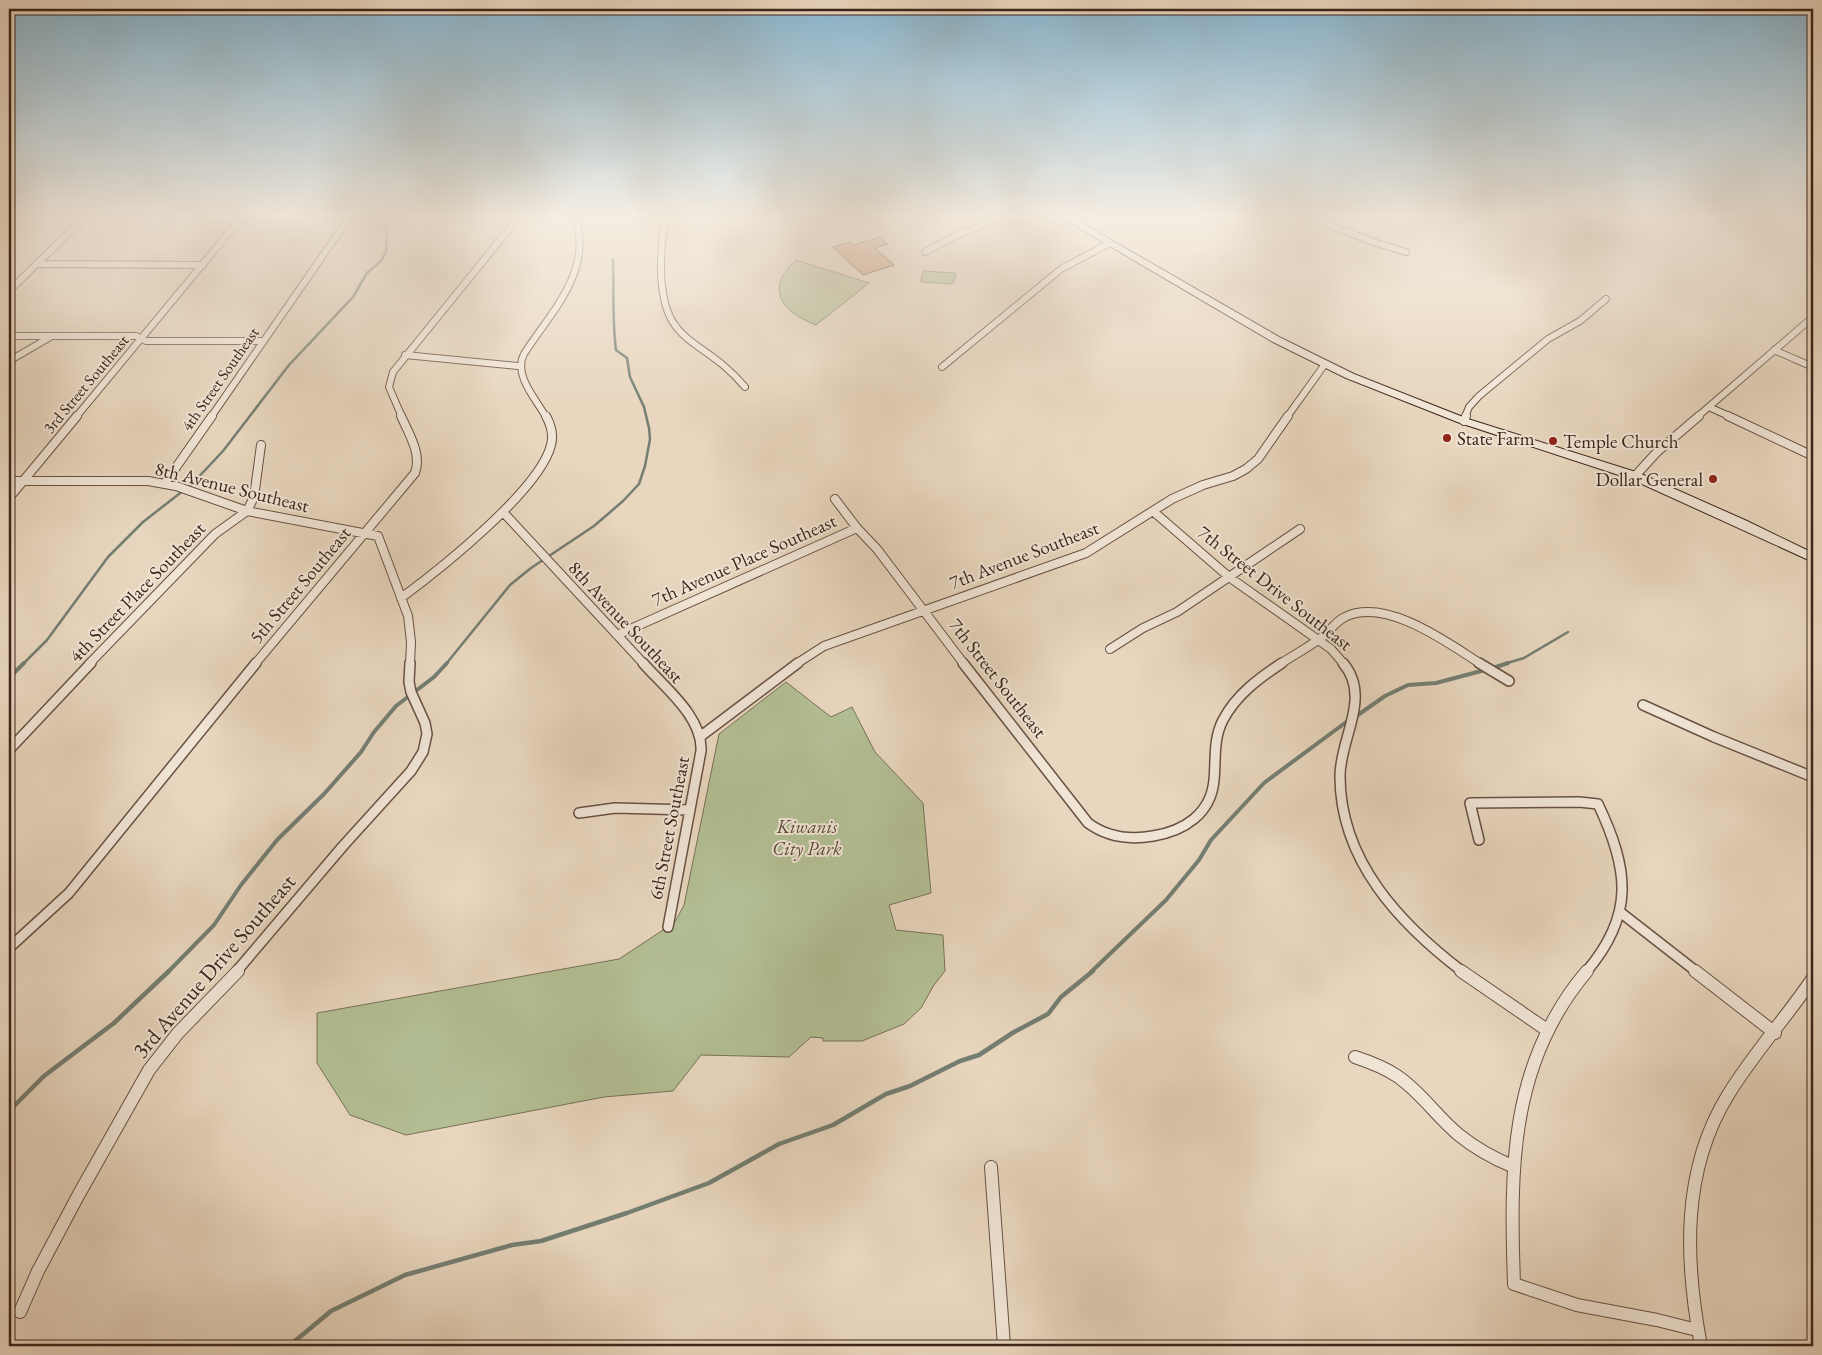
<svg xmlns="http://www.w3.org/2000/svg" width="1822" height="1355" viewBox="0 0 1822 1355" font-family="'EB Garamond',serif">
<style>
.green{fill:#b3be94;stroke:#787257}
.lines{fill:none;stroke-linecap:round;stroke-linejoin:round}
.stream-far2{stroke:#747e72;stroke-width:2.5}
.stream-far1{stroke:#747e72;stroke-width:4}
.stream{stroke:#747e72;stroke-width:4.5}
.building{fill:#ce906b;stroke:#3d251a}
.street-far3-casing{stroke:#685143;stroke-width:8}
.street-far2-casing{stroke:#685143;stroke-width:10}
.street-far1-casing{stroke:#685143;stroke-width:12}
.street-casing{stroke:#685143;stroke-width:14}
.secondary-casing{stroke:#3d251a;stroke-width:2}
.street-far3{stroke:#f0e4d5;stroke-width:6}
.street-far2{stroke:#f0e4d5;stroke-width:8}
.street-far1{stroke:#f0e4d5;stroke-width:9}
.street{stroke:#f0e4d5;stroke-width:12}
.secondary{fill:#f0e4d5;fill-rule:evenodd}
.poi-dot{fill:#8f2418;stroke:#f0e4d5;stroke-width:2}
.labels{text-anchor:middle;dominant-baseline:central;stroke-width:4;stroke-linejoin:round;paint-order:stroke}
.far-street-label{font-size:16px;fill:#3d251a;stroke:#f0e4d5}
.poi-label{font-size:19px;fill:#3d251a;stroke:#f0e4d5;text-anchor:start}
.street-label{font-size:19px;fill:#3d251a;stroke:#f0e4d5}
.park-label{font-size:19px;font-style:italic;fill:#5a4b38;stroke:#f0e4d5}
.near-street-label{font-size:22px;fill:#3d251a;stroke:#f0e4d5}
</style>
<rect width="100%" height="100%" fill="#e8d6be"/>
<filter id="stains"><feTurbulence type="fractalNoise" baseFrequency=".004" numOctaves="4"/><feColorMatrix values="0 0 0 0 .2 0 0 0 0 .09 0 0 0 0 .02 0 0 0 .5 -.17"/></filter>
<radialGradient id="worn" r=".72"><stop offset=".6" stop-color="#630" stop-opacity="0"/><stop offset="1" stop-color="#630" stop-opacity=".3"/></radialGradient>
<!-- green -->
<path class="green" d="M796 260 869 283 816 325C782 312 764 289 796 260Z
M923 271 953 273 956 274 954 282 952 284 921 282Z
M786 682 831 717 852 707 875 752 923 803 931 893 889 905 896 930 943 935 945 971 934 985 921 1008 904 1024 862 1041H823V1038L811 1037 789 1057 701 1055 673 1091 604 1097 406 1135 350 1115 317 1063V1013L619 959 675 922 684 905 719 734Z"/>
<g class="lines">
<!-- stream-far2 -->
<path class="stream-far2" d="M381 218 387 233 386 249
M23 664 47 640 108 557 143 522 193 483 223 451 289 365 353 297 367 273 381 261 387 250
M446 664 510 585 531 568 594 526 623 501 639 484 645 466 650 439 649 428 644 407 630 377 627 358 616 350C612 320 614 289 613 259
M1504 664 1524 658 1568 632"/>
<!-- stream-far1 -->
<path class="stream-far1" d="M1493 668 1508 663
M9 678 24 663
M1355 717 1385 696 1408 685 1436 683 1485 670
M168 972 214 925 241 885 277 840 324 794 361 752 374 732 396 706 434 677 447 663
M1091 972 1166 900 1199 860 1211 840 1264 783 1349 720"/>
<!-- stream -->
<path class="stream" d="M9 1111 44 1076 114 1023 169 971
M289 1346 331 1311 405 1275 512 1245 541 1241 627 1213 709 1183 779 1144 833 1125 886 1094 910 1086 960 1061 979 1055 1014 1032 1048 1014 1061 997 1093 971"/>
</g>
<!-- building -->
<path class="building" d="M880 237 888 244 875 248 894 265 863 275 833 247 851 242 854 245Z"/>
<g class="lines">
<!-- street-far3 casing -->
<g class="street-far3-casing">
<path id="street-far3" d="M669 218C661 232 662 247 661 263 660 349 701 334 745 387
M1312 218 1373 242 1406 252
M925 252 962 233 1001 218
M36 264 203 265
M9 291 84 218
M9 336H136L146 341H263
M1774 350 1813 367
M405 355 518 366
M9 361 52 336
M942 367 1061 269 1110 243
M1709 407 1731 417
M76 417 241 218
M211 417 349 218
M402 417 389 387 393 372 518 218
M546 417C536 399 513 375 524 354 550 313 594 271 575 218
M1287 417 1325 364
M1465 417 1469 407 1479 396 1548 339 1580 321 1606 299
M1697 417 1813 317"/>
</g>
<!-- street-far2 casing -->
<g class="street-far2-casing">
<path id="street-far2" d="M1728 416 1813 456
M1464 421 1466 416
M1635 476 1657 452 1699 416
M9 481H148L176 486 247 511 378 536 408 616 411 642 410 664
M165 483 212 416
M9 498 77 416
M835 499 857 528 877 549 964 664
M503 512 644 664
M1154 512 1229 577 1331 649 1344 664
M401 598C439 570 540 490 551 445 554 434 551 425 546 416
M617 635 857 528
M1110 649 1143 628 1177 612 1300 529
M89 664 215 534 247 511 254 497 261 445
M255 664 415 473C422 454 409 434 401 416
M796 664 824 646 1086 553 1172 499 1203 485 1233 476 1246 469 1258 459 1288 416
M1280 664C1294 655 1309 647 1322 637 1330 631 1336 621 1345 617 1386 597 1448 643 1481 664"/>
</g>
<!-- street-far1 casing -->
<g class="street-far1-casing">
<path id="street-far1" d="M643 663C664 687 703 717 701 751L668 927
M963 663 1088 823C1107 837 1130 840 1153 836 1184 831 1211 814 1214 780 1216 760 1213 739 1223 720 1236 695 1259 678 1282 663
M1343 663C1372 697 1340 738 1340 776 1340 861 1400 924 1463 972
M1479 663 1509 681
M1643 705 1714 737 1813 777
M701 736 798 663
M9 750 91 663
M579 813 615 808 690 810
M1479 840 1470 803 1579 802 1598 804C1629 869 1635 915 1586 972
M1620 912 1697 972
M9 948 69 893 256 663
M236 972 343 846 411 771 423 752 427 734 425 723 411 692 409 682 410 663"/>
</g>
<!-- street casing -->
<g class="street-casing">
<path id="street" d="M1461 971 1547 1030
M1587 971C1509 1063 1510 1170 1514 1284L1577 1305 1657 1320 1697 1330
M1695 971 1775 1033
M1355 1057C1370 1062 1384 1067 1397 1076 1421 1092 1437 1117 1459 1135 1475 1148 1493 1158 1512 1166
M991 1167 1004 1346
M20 1312 38 1271 79 1194 149 1070 178 1033 238 971
M1701 1346C1685 1261 1681 1171 1728 1095 1753 1054 1786 1018 1813 978"/>
</g>
<!-- secondary casing -->
<g class="secondary-casing">
<path id="secondary" d="M1062 218H1073L1281 338 1354 374 1468 419 1639 473 1747 521 1813 553V562L1631 479 1460 423 1346 378 1273 342Z"/>
</g>
<!-- street-far3 -->
<use href="#street-far3" class="street-far3"/>
<!-- street-far2 -->
<use href="#street-far2" class="street-far2"/>
<!-- street-far1 -->
<use href="#street-far1" class="street-far1"/>
<!-- street -->
<use href="#street" class="street"/>
<!-- secondary -->
<use href="#secondary" class="secondary"/>
</g>
<!-- sky -->
<linearGradient id="sky" x2="0" y2="1"><stop stop-color="#88b6d0"/><stop offset="0.53" stop-color="#f5ede2"/><stop offset="1" stop-color="#f5ede2" stop-opacity="0"/></linearGradient>
<rect width="1822" height="408" fill="url(#sky)"/>
<!-- markers -->
<g class="poi-dot">
<circle cx="1447" cy="438" r="5"/>
<circle cx="1553" cy="441" r="5"/>
<circle cx="1713" cy="479" r="5"/>
</g>
<g class="labels">
<!-- far-street labels -->
<g class="far-street-label">
<text transform="translate(220 379) rotate(-55)">4th Street Southeast</text>
<text transform="translate(86 384) rotate(-50)">3rd Street Southeast</text>
</g>
<!-- poi labels -->
<g class="poi-label">
<text x="1457" y="438">State Farm</text>
<text x="1563" y="441">Temple Church</text>
<text x="1703" y="479" text-anchor="end">Dollar General</text>
</g>
<!-- street labels -->
<g class="street-label">
<text transform="translate(232 487) rotate(14)">8th Avenue Southeast</text>
<text transform="translate(1024 555) rotate(-21)">7th Avenue Southeast</text>
<text transform="translate(744 560) rotate(-24)">7th Avenue Place Southeast</text>
<text transform="translate(300 585) rotate(-50)">5th Street Southeast</text>
<text transform="translate(1275 588) rotate(38)">7th Street Drive Southeast</text>
<text transform="translate(137 592) rotate(-46)">4th Street Place Southeast</text>
<text transform="translate(626 622) rotate(47)">8th Avenue Southeast</text>
<text transform="translate(998 678) rotate(52)">7th Street Southeast</text>
<text transform="translate(669 828) rotate(-79)">6th Street Southeast</text>
</g>
<!-- park labels -->
<g class="park-label">
<text x="807" y="826">Kiwanis<tspan x="807" dy="22">City Park</tspan></text>
</g>
<!-- near-street labels -->
<g class="near-street-label">
<text transform="translate(214 966) rotate(-49)">3rd Avenue Drive Southeast</text>
</g>
</g>
<!-- margin -->
<rect width="1822" height="1355" fill="none" stroke="#e8d6be" stroke-width="30"/>
<rect x="10" y="10" width="1802" height="1335" fill="none" stroke="#3d251a" stroke-width="2.5"/>
<rect x="15" y="15" width="1792" height="1325" fill="none" stroke="#3d251a"/>
<rect width="100%" height="100%" filter="url(#stains)"/>
<rect width="100%" height="100%" fill="url(#worn)"/>
</svg>
